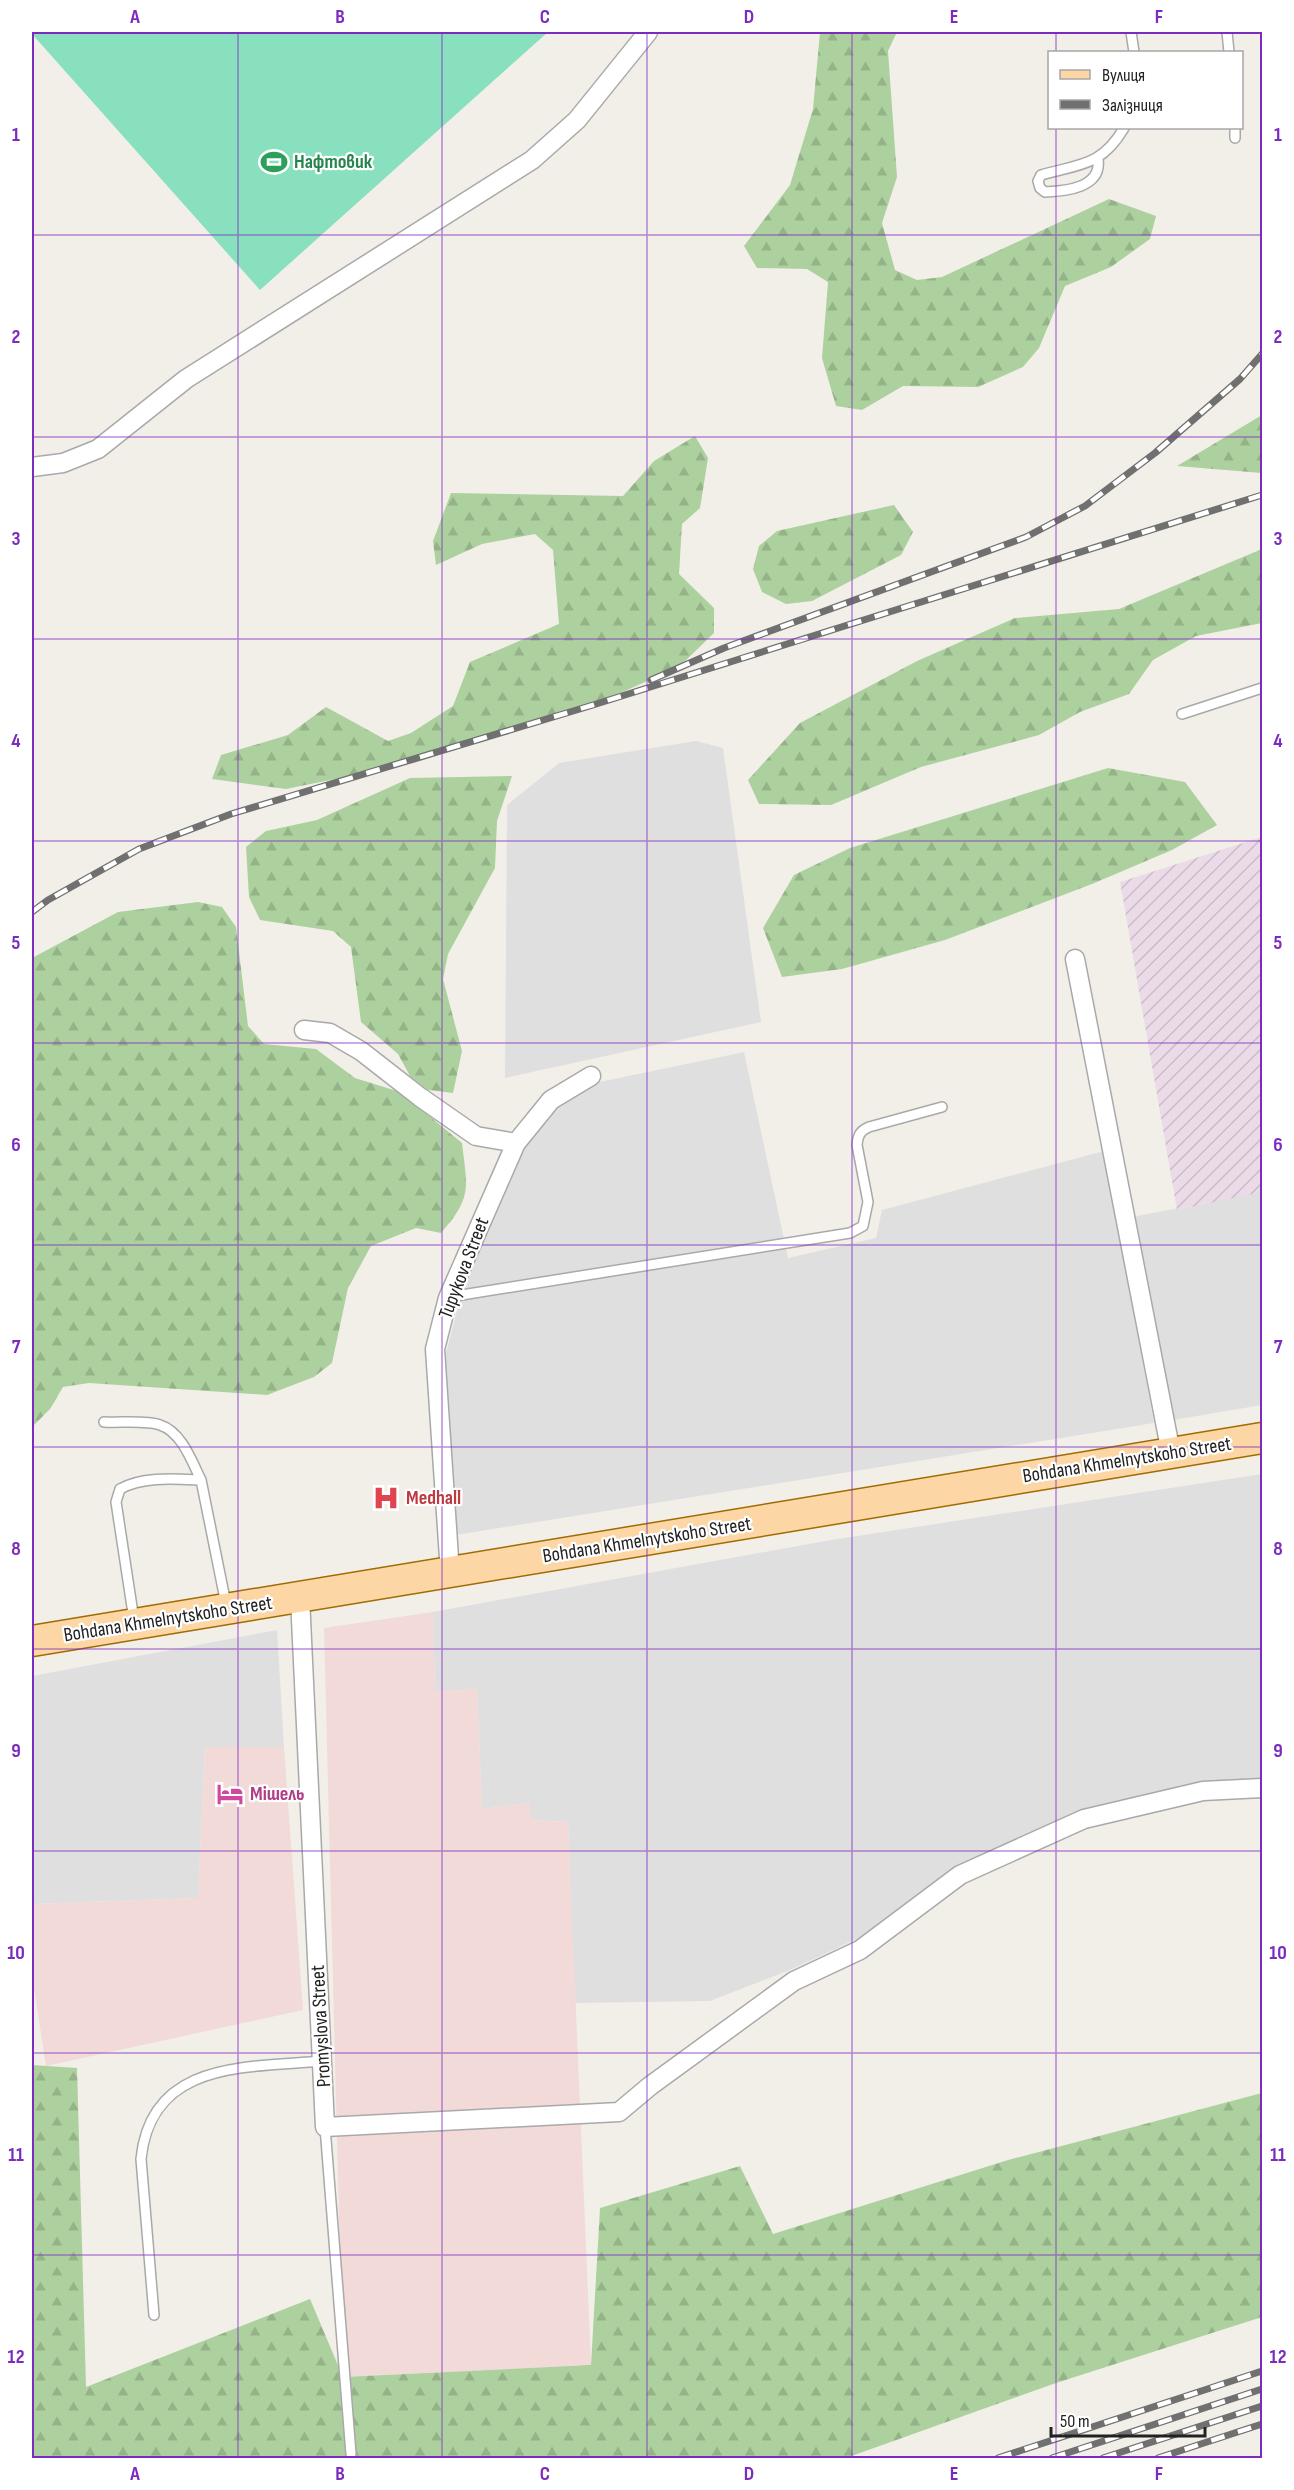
<svg xmlns="http://www.w3.org/2000/svg" width="1294" height="2490" viewBox="0 0 1294 2490" font-family="'Sofia Sans Condensed',sans-serif">
<style>
.residential{fill:#e0dfdf}
.commercial{fill:#f2dad9}
.industrial{fill:url(#industrial-furrows)}
.forest{fill:url(#forest-firs)}
.pitch{fill:#88e0be}
.lines{fill:none;stroke-linecap:round;stroke-linejoin:round}
.lane-casing{stroke:#a9a9a9;stroke-width:12}
.street-casing{stroke:#a9a9a9;stroke-width:21}
.primary-casing{stroke:#a06b00;stroke-width:33}
.lane{stroke:#fff;stroke-width:9}
.street{stroke:#fff;stroke-width:18}
.primary{stroke:#fcd6a4;stroke-width:30}
.rail-casing{stroke:#707070;stroke-width:7}
.rail{stroke:#fff;stroke-width:4.5;stroke-dasharray:14;stroke-linecap:butt}
.grid{fill:none;stroke:#7b2cbf;stroke-width:1.5;stroke-opacity:0.55}
.labels{text-anchor:middle;dominant-baseline:central;stroke-width:4.5;stroke-linejoin:round;paint-order:stroke}
.leisure-label{font-size:20px;font-weight:bold;fill:#27864d;stroke:#fff;text-anchor:start}
.street-label{font-size:20px;fill:#222;stroke:#fff}
.health-label{font-size:20px;font-weight:bold;fill:#be3a42;stroke:#fff;text-anchor:start}
.hotel-label{font-size:20px;font-weight:bold;fill:#b23c85;stroke:#fff;text-anchor:start}
.neatline{fill:none;stroke:#7b2cbf;stroke-width:2}
.grid-label{font-size:20px;text-anchor:middle;font-weight:bold;fill:#7b2cbf}
</style>
<defs>
<pattern id="industrial-furrows" width="10" height="10" patternUnits="userSpaceOnUse" patternTransform="scale(1.5)"><rect width="10" height="10" fill="#ebdbe8"/><path d="M-1 1l2-2M0 10L10 0M9 11l2-2" fill="none" stroke="#c9bcc7"/></pattern>
<pattern id="forest-firs" width="22" height="20" patternUnits="userSpaceOnUse" patternTransform="scale(1.5)"><rect width="22" height="20" fill="#add19e"/><path d="M5 1l3.5 6h-7zM16 11l3.5 6h-7z" fill="#95b388"/></pattern>
</defs>
<rect width="100%" height="100%" fill="#f2efe9"/>
<!-- residential -->
<path class="residential" d="M696 741 723 748 761 1022 505 1078 507 805 559 763Z
M744 1052 788 1258 876 1238 882 1210 1104 1151 1154 1423 456 1535 443 1365 459 1303 492 1205 524 1143 554 1106 590 1084Z
M1262 1192V1405L1173 1420 1132 1217Z
M1262 1474V1784L1211 1783 975 1861 931 1885 863 1936 790 1970 710 2001 574 2003 568 1822 531 1820 529 1803 482 1809 477 1689 435 1692 433 1612 831 1540Z
M277 1630 284 1747 205 1748 198 1898 32 1904V1676Z"/>
<!-- commercial -->
<path class="commercial" d="M433 1612 435 1692 477 1689 482 1809 530 1803 531 1820 568 1822 591 2365 343 2377 324 1628Z
M205 1747H284L303 2010 46 2066 32 1975V1904L198 1898Z"/>
<!-- industrial -->
<path class="industrial" d="M1262 837V1192L1177 1210 1120 882Z"/>
<!-- forest -->
<path class="forest" d="M820 32H897L888 51 897 177 882 223 895 270 917 280 942 277 1109 199 1156 216 1150 239 1111 267 1065 286 1039 348 1023 367 978 387 903 386 862 410 836 406 822 358 828 282 807 269 757 268 744 246 790 185 813 109Z
M1262 415V473L1177 466Z
M695 436 708 458 700 508 682 524 679 574 714 608V633L679 667 593 705 414 763 286 789 212 779 221 755 288 735 326 707 388 741 411 733 453 706 470 662 559 624 553 550 535 534 482 544 436 565 433 541 451 493 623 496 654 461Z
M894 505 913 532 901 555 812 601 786 604 762 592 753 569 759 546 777 531Z
M1262 549V623L1196 636 1153 660 1129 694 1080 712 1039 735 921 767 831 805 759 804 748 780 800 723 917 661 1015 618 1119 609Z
M1108 768 1185 782 1217 825 1172 850 1092 884 945 940 842 969 782 977 763 928 794 875 850 848Z
M512 776 497 821 495 868 448 954 443 979 462 1051 453 1093 428 1090 410 1076 398 1054 361 1022 351 947 333 931 260 920 249 897 246 847 266 831 317 820 410 778Z
M198 902 222 907 236 927 248 1026 264 1044 316 1049 355 1078 400 1092 462 1143C467 1187 473 1197 441 1233L416 1228 371 1246 348 1288 332 1363 314 1377 267 1395 89 1383 63 1387 50 1409 32 1427V958L118 912Z
M32 2065 77 2068 86 2387 310 2299 343 2377 591 2365 600 2208 740 2166 773 2234 1008 2160 1262 2093V2317L1056 2383 846 2458H32Z"/>
<!-- pitch -->
<path class="pitch" d="M32 32H548L260 290 32 34Z"/>
<g class="lines">
<!-- lane casing -->
<g class="lane-casing">
<path id="lane" d="M1131 32 1134 52
M1227 32 1229 52
M1235 128V138
M1098 159C1102 188 1066 191 1045 192L1040 188 1038 181 1041 175C1080 164 1102 166 1124 128
M1182 714 1262 688
M449 1297 850 1233 863 1226 868 1202 857 1145C858 1135 860 1131 869 1127L942 1107
M104 1422C119 1423 147 1420 160 1425 182 1432 192 1462 201 1480
M134 1620 116 1502 120 1489C143 1476 176 1479 201 1480L226 1604
M325 2127 351 2454
M154 2315 141 2159C151 2060 247 2068 322 2061"/>
</g>
<!-- street casing -->
<g class="street-casing">
<path id="street" d="M32 467 63 463 98 449 186 379 532 160 577 120 648 32
M1075 959 1171 1453
M304 1030 330 1033 361 1051 420 1097 476 1136 516 1143
M450 1573 435 1349 448 1298 516 1143 551 1100 591 1076
M300 1598 325 2127 619 2112 650 2086 794 1981 860 1950 960 1875 1084 1819 1203 1791 1262 1788"/>
</g>
<!-- primary casing -->
<g class="primary-casing">
<path id="primary" d="M32 1641 1262 1438"/>
</g>
<!-- lane -->
<use href="#lane" class="lane"/>
<!-- street -->
<use href="#street" class="street"/>
<!-- primary -->
<use href="#primary" class="primary"/>
<!-- rail casing -->
<g class="rail-casing">
<path id="rail" d="M651 680 724 648 1026 537 1085 506 1155 453 1240 379 1262 354
M32 912 48 900 139 849 231 814 593 705 1262 495
M998 2458 1262 2371
M1052 2458 1262 2389
M1103 2458 1262 2406
M1158 2458 1262 2424"/>
</g>
<!-- rail -->
<use href="#rail" class="rail"/>
</g>
<!-- grid -->
<path class="grid" d="M238 32V2458M442 32V2458M647 32V2458M852 32V2458M1056 32V52M1056 128V2458M32 235H1262M32 437H1262M32 639H1262M32 841H1262M32 1043H1262M32 1245H1262M32 1447H1262M32 1649H1262M32 1851H1262M32 2053H1262M32 2255H1262"/>
<!-- icons -->
<defs>
<g id="stadium-bare" transform="scale(2.07)"><path d="M0-5a6.5 5 0 1 0 0 10a6.5 5 0 1 0 0-10ZM-3.5-1.8h7v3.6h-7Z" fill="#2e9e5b" stroke="#fff" stroke-width="2.5" paint-order="stroke"/></g>
<g id="hospital-bare" transform="scale(2.07)"><path d="M-5-5h3v3.5h4V-5h3V5h-3V1.5h-4V5h-3Z" fill="#e0444e" stroke="#fff" stroke-width="2.5" paint-order="stroke"/></g>
<g id="hotel-bare" transform="scale(2.07)"><path d="M-6-4.5h1.5V1H6V5H4.5V3h-9V5H-6ZM-4 0a1.8 1.8 0 1 1 3.6 0ZM.5 0V-2.5h3Q6-2.5 6 0Z" fill="#d1479c" stroke="#fff" stroke-width="2.5" paint-order="stroke"/></g>
</defs>
<g fill-rule="evenodd">
<use href="#stadium-bare" x="274" y="162"/>
<use href="#hospital-bare" x="386" y="1498"/>
<use href="#hotel-bare" x="230" y="1794"/>
</g>
<g class="labels">
<!-- leisure labels -->
<g class="leisure-label">
<text x="294" y="162">Нафтовик</text>
</g>
<!-- street labels -->
<g class="street-label">
<text transform="translate(464 1268) rotate(-69)">Tupykova Street</text>
<text transform="translate(1127 1460) rotate(-9)">Bohdana Khmelnytskoho Street</text>
<text transform="translate(647 1540) rotate(-9)">Bohdana Khmelnytskoho Street</text>
<text transform="translate(168 1619) rotate(-9)">Bohdana Khmelnytskoho Street</text>
<text transform="translate(321 2026) rotate(-93)">Promyslova Street</text>
</g>
<!-- health labels -->
<g class="health-label">
<text x="406" y="1498">Medhall</text>
</g>
<!-- hotel labels -->
<g class="hotel-label">
<text x="250" y="1794">Мішель</text>
</g>
</g>
<!-- border -->
<rect width="1294" height="2490" fill="none" stroke="#ffffff" stroke-width="66"/>
<!-- legend -->
<rect x="1048" y="51" width="195" height="78" fill="#ffffff" stroke="#a7a7a7" stroke-width="1.5"/>
<rect x="1060" y="70" width="30" height="9" fill="#fcd6a4" stroke="#a7a7a7" stroke-width="1.5"/>
<text x="1102" y="81" font-size="18" fill="#222222">Вулиця</text>
<rect x="1060" y="100" width="30" height="9" fill="#707070" stroke="#a7a7a7" stroke-width="1.5"/>
<text x="1102" y="111" font-size="18" fill="#222222">Залізниця</text>
<!-- scale -->
<path d="M1051 2427v9h154v-9" fill="none" stroke="#222222" stroke-width="3"/>
<text x="1060" y="2427" font-size="18" fill="#222222" stroke="#ffffff" stroke-width="4.5" paint-order="stroke">50 m</text>
<rect x="33" y="33" width="1228" height="2424" class="neatline"/>
<g class="grid-label">
<text x="135" y="23">A</text>
<text x="340" y="23">B</text>
<text x="545" y="23">C</text>
<text x="749" y="23">D</text>
<text x="954" y="23">E</text>
<text x="1159" y="23">F</text>
<text x="16" y="141">1</text>
<text x="1278" y="141">1</text>
<text x="16" y="343">2</text>
<text x="1278" y="343">2</text>
<text x="16" y="545">3</text>
<text x="1278" y="545">3</text>
<text x="16" y="747">4</text>
<text x="1278" y="747">4</text>
<text x="16" y="949">5</text>
<text x="1278" y="949">5</text>
<text x="16" y="1151">6</text>
<text x="1278" y="1151">6</text>
<text x="16" y="1353">7</text>
<text x="1278" y="1353">7</text>
<text x="16" y="1555">8</text>
<text x="1278" y="1555">8</text>
<text x="16" y="1757">9</text>
<text x="1278" y="1757">9</text>
<text x="16" y="1959">10</text>
<text x="1278" y="1959">10</text>
<text x="16" y="2161">11</text>
<text x="1278" y="2161">11</text>
<text x="16" y="2363">12</text>
<text x="1278" y="2363">12</text>
<text x="135" y="2480">A</text>
<text x="340" y="2480">B</text>
<text x="545" y="2480">C</text>
<text x="749" y="2480">D</text>
<text x="954" y="2480">E</text>
<text x="1159" y="2480">F</text>
</g>
</svg>
